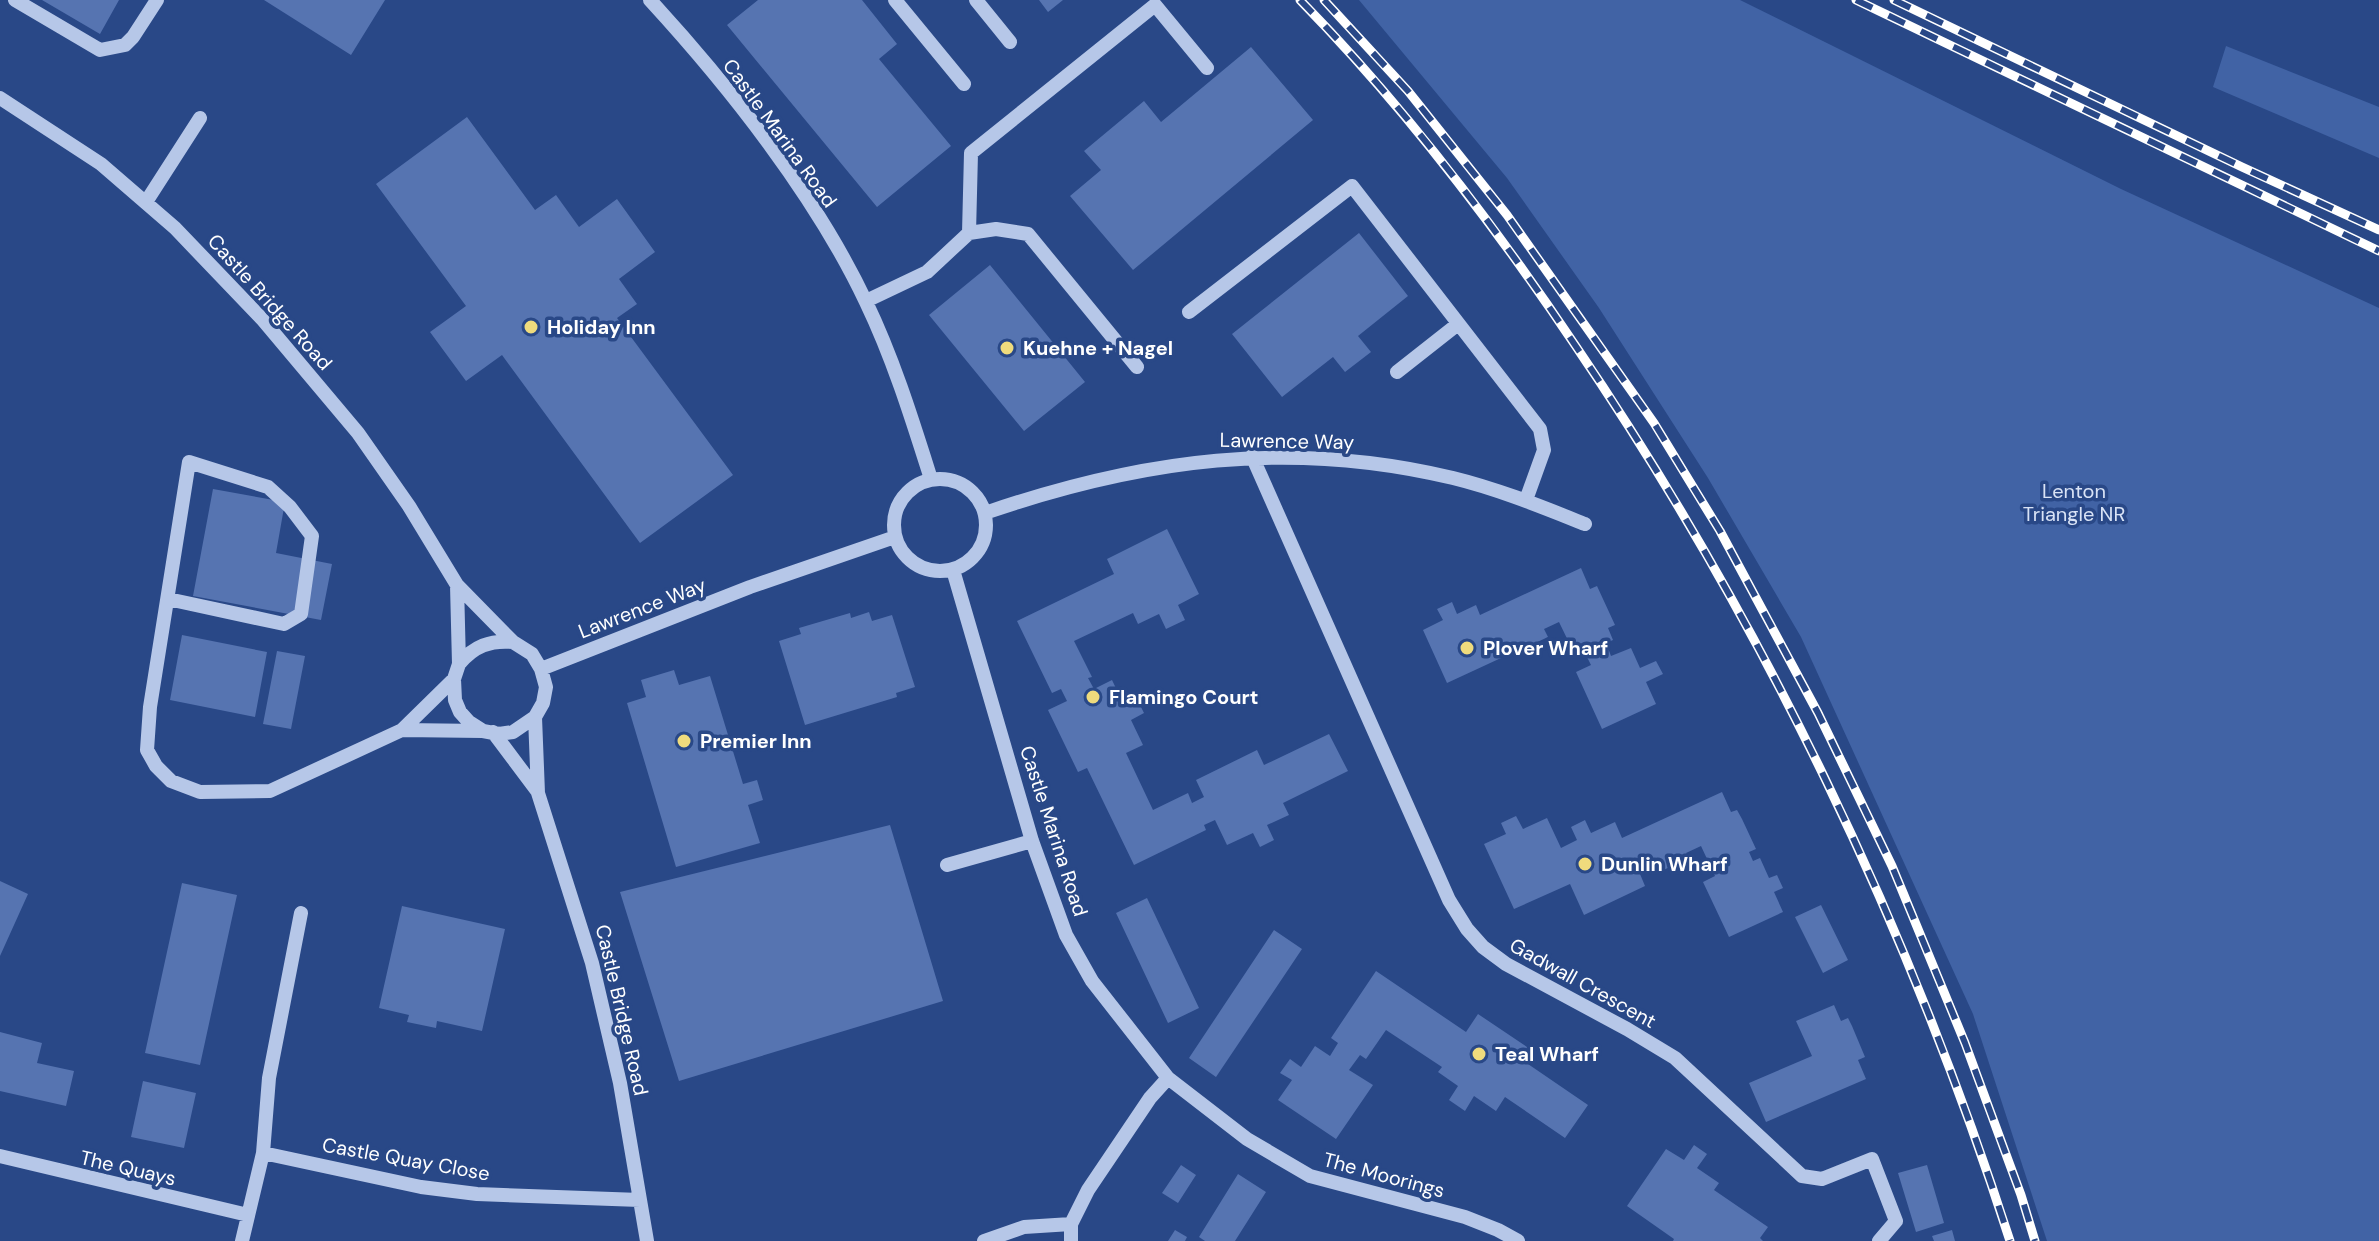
<svg xmlns="http://www.w3.org/2000/svg" width="2379" height="1241" viewBox="0 0 2379 1241" font-family="'DM Sans',sans-serif">
<style>
.green{fill:#4163a5}
.building{fill:#5674b1}
.lines{fill:none;stroke-linecap:round;stroke-linejoin:round}
.minor{stroke:#b6c7e8;stroke-width:14}
.rail-casing{stroke:#fff;stroke-width:9}
.rail{stroke:#294887;stroke-width:6;stroke-dasharray:18;stroke-linecap:butt}
.poi-dot{fill:#efdb7d;stroke:#294887;stroke-width:3}
.labels{text-anchor:middle;dominant-baseline:central;stroke-width:7;stroke-linejoin:round;paint-order:stroke}
.street-label{font-size:20px;fill:#fff;stroke:#294887}
.poi-label{font-size:20px;font-weight:bold;fill:#fff;stroke:#294887;text-anchor:start}
.park-label{font-size:20px;fill:#d9e3f6;stroke:#294887}
</style>
<rect width="100%" height="100%" fill="#294887"/>
<!-- green -->
<path class="green" d="M1359 0H1740L2121 189 2379 308V1241H2047L1973 1014 1801 637 1708 478 1599 308 1507 178Z
M2226 46 2379 107V158L2213 87Z"/>
<!-- building -->
<path class="building" d="M42 0H119L100 34Z
M264 0H385L351 55Z
M758 0H862L897 44 879 59 951 146 877 207 727 25Z
M1039 0H1063L1048 12Z
M1251 47 1313 120 1133 270 1070 196 1101 170 1084 151 1144 101 1161 122Z
M467 117 535 210 556 195 579 227 617 199 655 252 619 279 637 304 617 318 733 475 640 543 502 355 466 381 430 332 466 306 376 184Z
M1359 233 1408 296 1358 336 1371 352 1345 372 1333 357 1282 397 1232 334Z
M990 265 1085 382 1024 431 929 315Z
M213 489 285 502 276 553 332 564 321 620 193 596Z
M1167 529 1199 594 1178 605 1185 620 1166 629 1159 614 1138 624 1133 613 1074 641 1092 677 1088 678 1094 689 1112 680 1124 705 1137 699 1144 713 1131 720 1143 745 1126 753 1153 810 1188 793 1192 803 1204 797 1196 780 1257 750 1264 765 1329 734 1348 771 1283 803 1289 815 1267 825 1274 840 1260 847 1253 833 1227 845 1215 820 1204 825 1206 830 1134 865 1087 768 1078 772 1048 710 1067 701 1061 689 1052 693 1017 621 1114 574 1107 559Z
M1581 568 1590 589 1597 586 1615 625 1608 628 1613 640 1606 643 1611 656 1631 648 1640 668 1656 661 1663 674 1646 682 1656 704 1602 729 1576 672 1591 665 1584 651 1575 655 1559 622 1544 629 1548 637 1516 652 1512 644 1497 650 1501 658 1447 683 1423 630 1443 620 1437 609 1452 602 1457 614 1476 605 1480 615Z
M869 612 872 621 892 615 915 687 896 693 897 697 805 725 779 641 801 634 799 628 850 613 851 618Z
M182 635 267 652 255 717 170 700Z
M277 651 305 656 291 729 263 724Z
M674 670 679 685 710 676 743 784 757 780 763 800 748 805 760 843 676 867 627 703 646 697 641 680Z
M1722 792 1731 812 1737 810 1742 819 1756 849 1749 852 1753 861 1760 858 1769 878 1777 875 1783 888 1774 892 1783 912 1729 937 1703 882 1715 876 1701 846 1686 853 1689 858 1655 874 1653 868 1640 874 1645 886 1584 915 1570 884 1514 909 1484 844 1506 834 1501 823 1516 816 1523 829 1547 818 1561 848 1577 840 1571 827 1585 820 1591 833 1615 822 1622 838Z
M890 825 943 1001 679 1081 620 892Z
M0 881 28 894 0 956Z
M182 883 237 895 200 1065 145 1053Z
M1147 898 1199 1008 1168 1023 1116 913Z
M1821 905 1848 960 1823 973 1795 917Z
M402 906 505 929 482 1031 437 1021 436 1028 407 1022 409 1015 379 1008Z
M1274 930 1302 949 1216 1077 1189 1058Z
M1376 971 1466 1032 1478 1014 1536 1053 1528 1064 1588 1105 1565 1138 1505 1097 1496 1111 1474 1096 1465 1111 1449 1100 1458 1086 1438 1072 1442 1067 1386 1030 1366 1059 1360 1055 1349 1070 1373 1085 1336 1139 1278 1100 1292 1080 1280 1073 1290 1059 1301 1067 1315 1046 1330 1056 1338 1043 1331 1038Z
M1834 1005 1841 1021 1848 1018 1852 1026 1865 1057 1858 1060 1866 1079 1766 1122 1749 1083 1812 1056 1796 1021Z
M0 1032 42 1043 37 1063 74 1071 66 1106 0 1091Z
M143 1081 196 1093 184 1148 131 1137Z
M1694 1145 1707 1154 1697 1168 1719 1183 1714 1190 1768 1227 1760 1238 1763 1241H1673L1674 1239 1627 1206 1666 1149 1684 1160Z
M1181 1165 1196 1175 1178 1203 1162 1193Z
M1927 1165 1944 1223 1916 1232 1898 1173Z
M1238 1174 1266 1192 1235 1241H1205L1199 1237Z
M1175 1230 1187 1237 1185 1241H1168Z
M1952 1230 1955 1241H1934L1932 1236Z"/>
<g class="lines">
<!-- minor -->
<path class="minor" d="M15 0 100 50 125 45 133 37 157 0
M650 0C729 86 816 196 866 302 893 358 912 419 931 479
M895 0 964 84
M976 0 1010 42
M0 98 101 164 175 228 263 320 358 433 409 506 457 585 513 642 532 654 541 669 546 687 543 703 535 717 513 732 499 734 483 731 469 722 460 712 455 700 454 679 459 664 457 585
M146 202 200 118
M866 301 927 272 969 233
M1189 312 1352 186 1540 429 1544 450 1526 500
M1137 367 1028 234 996 229 969 233 971 153 1155 5 1207 68
M1397 372 1458 324
M1252 456 1449 900 1467 929 1483 947 1506 964 1627 1029 1675 1058 1802 1176 1822 1179 1872 1159 1896 1221 1879 1241
M894 525a46 46 0 1 1 92 0a46 46 0 1 1-92 0Z
M985 513C1142 459 1290 439 1453 478 1498 489 1542 507 1585 524
M953 570 1032 841 1066 935 1092 981 1168 1078 1247 1139 1310 1176 1465 1217 1498 1230 1518 1241
M168 599 284 624 301 614 312 536 290 507 268 487 189 462 150 707 147 750 156 766 171 781 200 792 270 791 402 730 454 679
M459 664C474 646 490 640 513 642
M541 669 750 587 895 537
M535 717 538 793 592 963 620 1083 647 1241
M402 730 483 731
M493 732 538 792
M947 865 1032 841
M263 1153 421 1187 477 1194 640 1200
M0 1156 248 1215
M242 1241 263 1153 269 1078 301 913
M984 1241 1024 1227 1071 1224
M1071 1241V1224L1088 1190 1150 1098 1168 1078"/>
<!-- rail casing -->
<g class="rail-casing">
<path id="rail" d="M1300 0C1403 105 1493 223 1575 345 1762 620 1908 924 2010 1241
M1324 0 1408 91 1507 215 1654 423 1720 531 1818 713 1892 866 1965 1043 2021 1195 2035 1241
M1856 0 2379 251
M1894 0 2242 167 2379 230"/>
</g>
<!-- rail -->
<use href="#rail" class="rail"/>
</g>
<!-- markers -->
<g class="poi-dot">
<circle cx="531" cy="327" r="8"/>
<circle cx="1007" cy="348" r="8"/>
<circle cx="1467" cy="648" r="8"/>
<circle cx="1093" cy="697" r="8"/>
<circle cx="684" cy="741" r="8"/>
<circle cx="1585" cy="864" r="8"/>
<circle cx="1479" cy="1054" r="8"/>
</g>
<g class="labels">
<!-- street labels -->
<g class="street-label">
<text transform="translate(780 133) rotate(54)">Castle Marina Road</text>
<text transform="translate(270 302) rotate(48)">Castle Bridge Road</text>
<text transform="translate(1287 441) rotate(1)">Lawrence Way</text>
<text transform="translate(642 608) rotate(-21)">Lawrence Way</text>
<text transform="translate(1054 831) rotate(72)">Castle Marina Road</text>
<text transform="translate(1583 983) rotate(29)">Gadwall Crescent</text>
<text transform="translate(622 1010) rotate(77)">Castle Bridge Road</text>
<text transform="translate(406 1159) rotate(10)">Castle Quay Close</text>
<text transform="translate(128 1168) rotate(13)">The Quays</text>
<text transform="translate(1384 1175) rotate(15)">The Moorings</text>
</g>
<!-- poi labels -->
<g class="poi-label">
<text x="547" y="327">Holiday Inn</text>
<text x="1023" y="348">Kuehne + Nagel</text>
<text x="1483" y="648">Plover Wharf</text>
<text x="1109" y="697">Flamingo Court</text>
<text x="700" y="741">Premier Inn</text>
<text x="1601" y="864">Dunlin Wharf</text>
<text x="1495" y="1054">Teal Wharf</text>
</g>
<!-- park labels -->
<g class="park-label">
<text x="2074" y="491">Lenton<tspan x="2074" dy="23">Triangle NR</tspan></text>
</g>
</g>
</svg>
